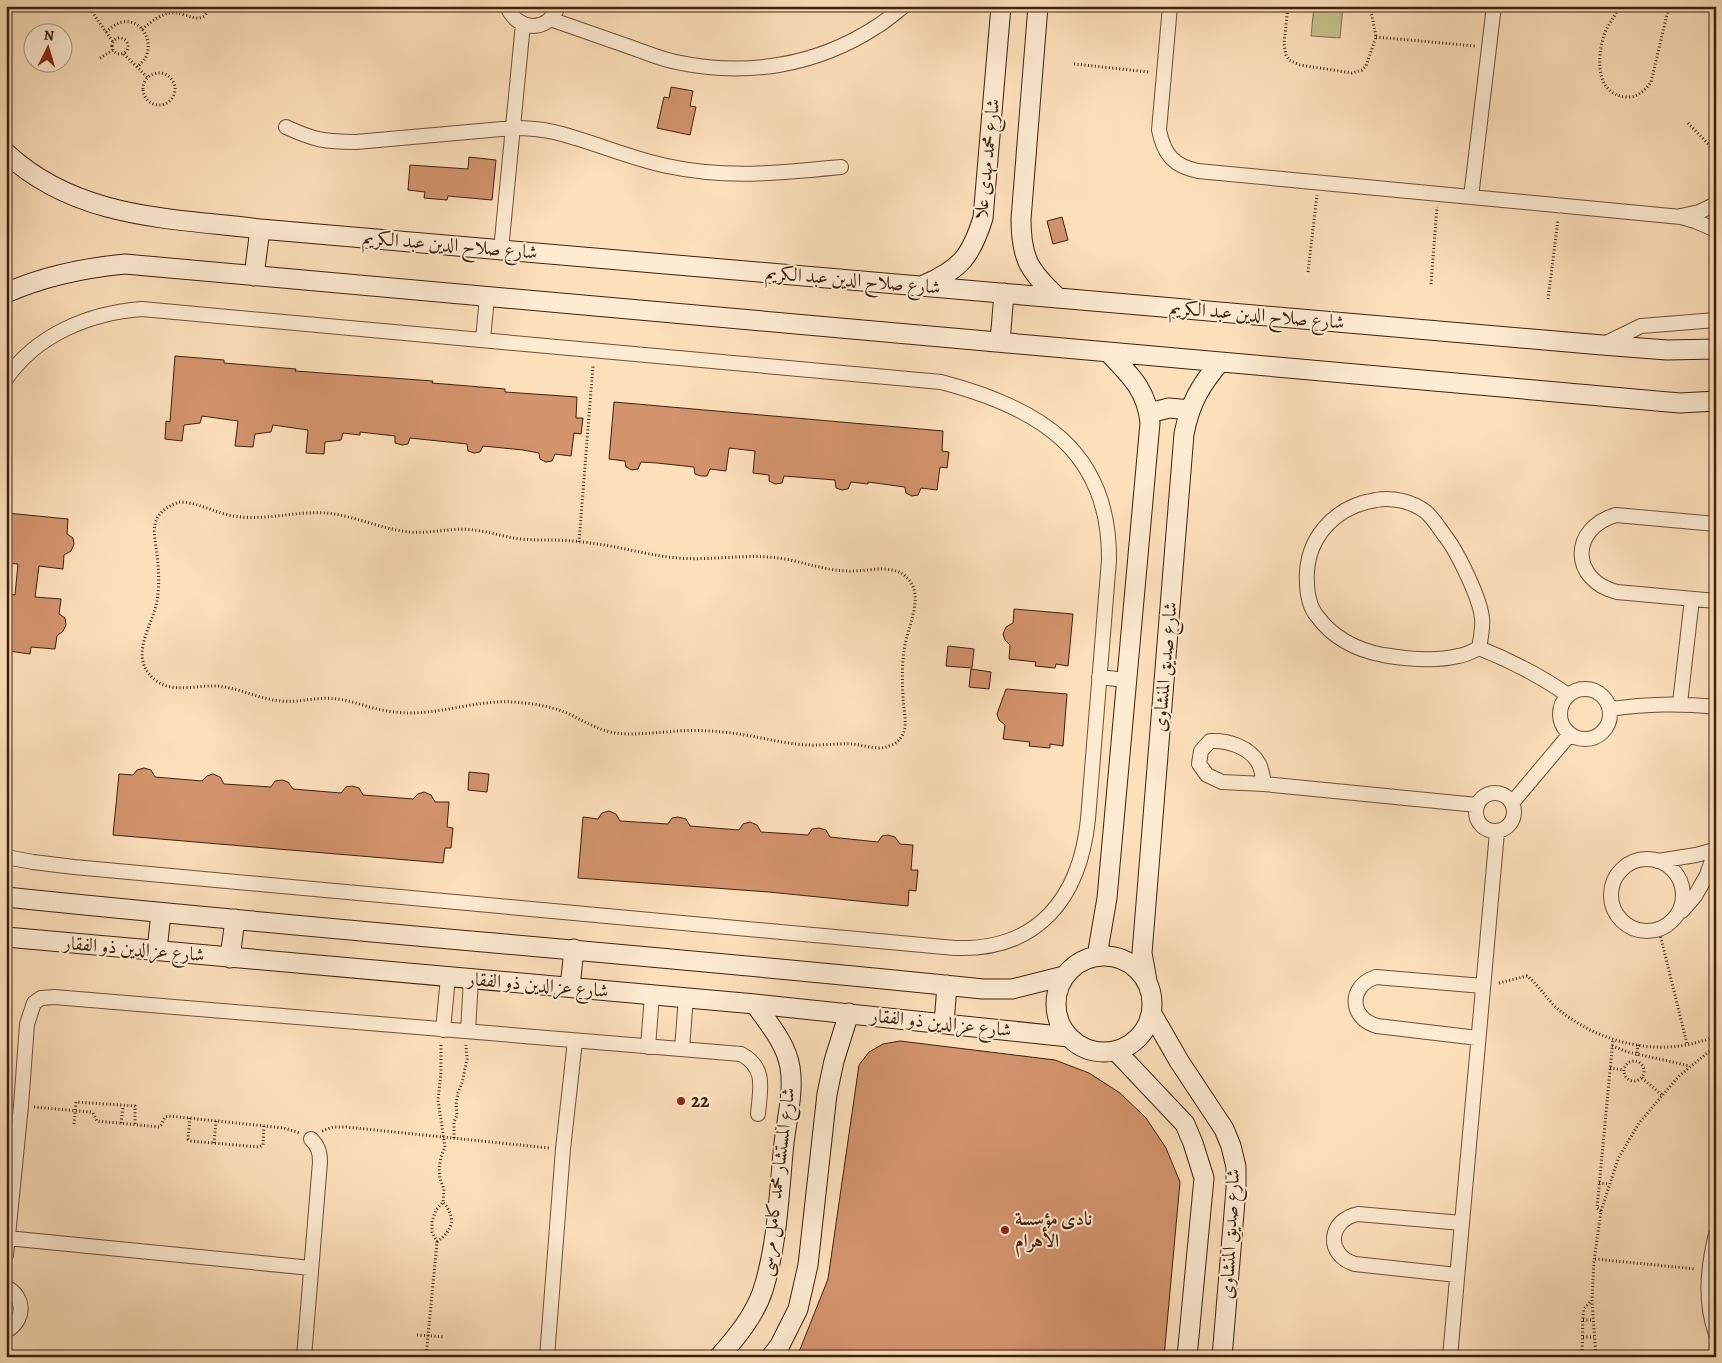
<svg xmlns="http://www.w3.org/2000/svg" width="1722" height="1363" viewBox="0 0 1722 1363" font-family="Alegreya,Amiri,serif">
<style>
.park{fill:#c3c18c;stroke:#80714d}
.building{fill:#d2936d;stroke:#3d210e}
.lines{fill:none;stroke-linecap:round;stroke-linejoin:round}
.street-casing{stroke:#6d5139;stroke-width:16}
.secondary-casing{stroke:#3d210e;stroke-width:21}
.path{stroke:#3d210e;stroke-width:3;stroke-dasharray:1 2.5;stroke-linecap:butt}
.street{stroke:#fdebd2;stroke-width:14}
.secondary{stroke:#fdebd2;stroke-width:19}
.poi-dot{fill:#8f2418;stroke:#fdebd2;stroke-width:2}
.labels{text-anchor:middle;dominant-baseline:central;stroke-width:4;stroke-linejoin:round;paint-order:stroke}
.street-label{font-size:19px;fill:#3d210e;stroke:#fdebd2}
.poi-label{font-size:19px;font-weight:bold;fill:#3d210e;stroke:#fdebd2;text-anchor:start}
</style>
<rect width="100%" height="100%" fill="#fce0ba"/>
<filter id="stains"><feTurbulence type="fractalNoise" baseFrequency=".004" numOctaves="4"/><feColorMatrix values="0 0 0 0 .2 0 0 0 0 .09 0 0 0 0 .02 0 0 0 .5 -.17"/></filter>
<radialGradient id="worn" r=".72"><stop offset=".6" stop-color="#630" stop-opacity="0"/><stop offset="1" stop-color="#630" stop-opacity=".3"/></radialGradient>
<!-- park -->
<path class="park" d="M1314 6H1343L1340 38 1311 36Z"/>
<!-- building -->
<path class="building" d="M671 87 693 91 690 106 696 107 690 135 657 128 664 97 669 98Z
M469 157 496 160 492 200 448 196 447 200 424 198 425 192 408 190 410 165 468 169Z
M1062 217 1068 240 1053 244 1047 221Z
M175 356 224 360V363L296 369 295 371 433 381 432 383 505 389V392L577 397 576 418H583L581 434 574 433 571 456 555 454 552 461 546 462 540 459 539 453 523 450 483 446 480 452 474 453 468 451 467 444 410 438 408 444 402 445 395 443V436L360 432V435L343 433 341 440 325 442 324 454 306 453 308 430 273 425 271 432 255 434 253 447 235 446 238 421 202 416 200 423 184 425 182 441 165 439 166 421 170 422Z
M614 402 943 431 942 451 949 452 947 468 940 467 937 490 921 488 918 495 912 496 906 493 905 487 868 482V484L851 482 848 489 842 490 836 488 835 480 784 476 782 483 775 484 769 481V475L753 473 755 451 729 448 726 471 710 469 707 476H701L695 474 694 467 657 463 641 462 638 469 632 470 626 467 625 461 609 459Z
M7 513 68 519 67 534 73 538 74 544 71 551 64 555 63 569 39 566 35 597 61 599 59 614 65 618 66 625 63 631 57 636 55 649 31 647 30 654 9 651 10 645 6 644V597L11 598V594L15 595 18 564 6 563Z
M1014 609 1073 614 1068 666 1056 664 1055 668 1035 666 1036 662 1009 659 1010 645 1005 640 1003 634 1006 627 1013 623Z
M948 646 974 649 972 668 946 666Z
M971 669 991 672 989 689 969 687Z
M1006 689 1067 694 1063 746 1050 744V748L1029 746 1030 742 1003 739 1005 725 999 720 997 714Z
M144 768 151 770 155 777 202 781 207 776 213 774 220 777 224 784 271 787 275 781 282 780 288 782 293 789 341 793 346 787 352 786 359 788 363 795 413 799 418 794 424 792 431 795 435 802H449L447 827 453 828 451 848H445L443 863 113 835 119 774 133 775 137 770Z
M469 772 489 774 487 792 468 790Z
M609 811 616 814 620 821 668 824 672 818 678 817 686 819 690 826 739 830 743 824 750 822 757 825 761 832 808 835 812 829 819 828 826 830 830 837 878 842 882 836 888 835 895 837 900 844 913 845 911 870H918L916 891 909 890 908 906 769 892 578 878 583 817 598 819 602 813Z
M900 1041 1055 1060 1089 1073 1120 1093 1146 1118 1166 1148 1180 1182 1164 1357H797L828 1279 859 1065 869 1052 883 1044Z"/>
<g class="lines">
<!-- street casing -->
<g class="street-casing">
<path id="street" d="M507 6C517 32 549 33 558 6
M1170 6 1159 130C1164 155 1174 166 1198 171L1681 217 1695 221 1716 230
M550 19C578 29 605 38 633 48 647 53 661 59 676 62 746 77 816 66 876 27 886 21 895 13 904 6
M286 127C314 140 325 142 356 142L513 128C527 128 541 129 554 132 592 141 628 158 667 166 727 179 781 173 841 167
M1471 197 1494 6
M1681 216 1699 212 1716 204
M501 250 523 24
M483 339 487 297
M1602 345 1641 326 1716 320
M6 379C37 334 90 313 142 309L941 382C1037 407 1110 449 1109 560L1088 819C1080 898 1038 951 955 948L74 867 33 862 6 857
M1716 524 1616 515C1570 528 1570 580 1617 592L1716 601
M1479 648C1481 637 1483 628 1482 618 1480 598 1457 551 1445 536 1439 528 1433 518 1426 512 1412 501 1392 497 1376 500 1333 507 1304 540 1307 584 1307 594 1310 608 1317 616 1333 638 1357 650 1383 655 1407 659 1435 662 1458 656 1466 655 1473 651 1479 648 1512 661 1539 675 1568 695
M1099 677 1126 680
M1560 714a25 25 0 1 1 50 0a25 25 0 1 1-50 0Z
M1680 703 1692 599
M1610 709C1648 704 1677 703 1716 707
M1264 784C1263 778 1262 770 1259 764 1250 747 1228 740 1210 741L1201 751 1199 764 1207 775 1222 782 1264 784 1477 805
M1476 812a19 19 0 1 1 38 0a19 19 0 1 1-38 0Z
M1512 803 1570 734
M1611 895a36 36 0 1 1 72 0a36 36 0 1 1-72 0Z
M1658 861 1696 855 1714 850
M1682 911 1695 896 1707 875 1716 848
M443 1030 448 977
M468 1031 471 979
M1478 1038 1377 1026C1349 1018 1348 986 1376 977L1483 986
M648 1047 652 995
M682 1049 686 997
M1716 1234C1708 1267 1704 1301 1716 1334
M7 1238 311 1268
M6 1255 21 1106 27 1024 34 1003 41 998 54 997 741 1054C767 1068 760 1089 758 1114
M1457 1275 1355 1264C1325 1255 1328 1220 1358 1214L1462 1223
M6 1287C26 1297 25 1321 6 1331
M304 1357 320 1162C320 1152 318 1146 311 1139
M547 1357 563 1149 575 1041
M1450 1357 1497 832"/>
</g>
<!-- secondary casing -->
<g class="secondary-casing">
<path id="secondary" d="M1038 6 1021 219C1021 258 1029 271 1057 297
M6 153C77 219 170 218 260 229L1602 345 1667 350 1716 349
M254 276 260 229
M924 285C961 269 971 256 983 218L1001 6
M6 293C44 276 83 268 125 264L1657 401 1680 403 1716 401
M1000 342 1004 293
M1149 413 1169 408 1190 410
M6 897C331 931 658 955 983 989H1012L1064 976
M6 937 755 1004 1069 1037
M157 950 161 913
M1056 1004a48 48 0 1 1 96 0a48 48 0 1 1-96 0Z
M1097 956 1107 898 1150 423C1147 390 1130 375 1108 352
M230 958 235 919
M1147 981 1142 953 1184 434C1190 403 1200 386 1220 362
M570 987 574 949
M1152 1014 1179 1061 1224 1129 1231 1146 1236 1167V1189L1222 1357
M944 1024 947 985
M1116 1051 1185 1124 1193 1143 1204 1178 1187 1357
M719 1357C736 1338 755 1315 763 1290 778 1243 779 1191 784 1143 787 1118 794 1091 790 1067 786 1043 768 1023 755 1004
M771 1357 780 1345 798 1309 808 1265 827 1094 834 1061 849 1013"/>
</g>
<!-- path -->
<path class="path" d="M88 6 113 42
M1288 6 1284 44 1286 55 1289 60 1300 65 1352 73 1362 70 1366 66 1376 37 1370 6
M1619 6C1616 15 1610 22 1606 30 1597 52 1593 94 1626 97 1637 98 1645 91 1651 82L1669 6
M142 29C150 23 159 15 169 13 184 10 204 30 209 6
M106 32C111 28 116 23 123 22 141 19 152 39 147 54 145 60 141 63 137 67
M1376 37 1475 46
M112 46a8 8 0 1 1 16 0a8 8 0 1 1-16 0Z
M124 54 148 78
M100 58 113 50
M1074 64 1149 72
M143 89a16 16 0 1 1 32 0a16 16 0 1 1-32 0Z
M1688 123 1716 152
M1308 272 1317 195
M1431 284 1437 207
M1548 299 1558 220
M179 502C198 502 215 513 233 516 265 521 295 511 327 513 355 516 381 529 409 532 431 534 452 527 474 530 490 532 505 537 520 539 530 540 539 540 548 540 567 540 586 542 604 545 629 549 653 556 678 558 716 561 753 552 790 560 809 564 826 570 846 571 861 572 878 567 892 570 899 571 904 574 908 579 925 596 907 628 904 650 902 665 902 681 903 697 903 708 908 723 903 734 900 740 896 744 889 746 878 751 864 745 852 744 834 743 815 747 796 744 771 741 748 734 722 732 704 730 685 730 666 732 647 733 629 736 610 732 594 728 582 720 567 713 550 706 531 703 513 702 478 700 445 713 410 713 398 713 385 711 373 708 361 705 349 700 337 699 318 696 300 703 281 701 259 699 239 688 217 686 196 685 171 694 154 679 128 657 152 627 157 601 159 589 159 576 158 564 156 535 144 515 179 502Z
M579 542 593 365
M1659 930 1687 1044
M1499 983 1527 976C1539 985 1547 1000 1559 1010 1594 1038 1641 1053 1686 1045 1696 1043 1706 1040 1716 1037
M1612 1046 1628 1052 1690 1066
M1637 1056 1638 1044
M1624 1071a10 10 0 1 1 20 0a10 10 0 1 1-20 0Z
M1610 1068 1624 1070
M1642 1078 1662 1095
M34 1107 90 1112 93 1113 97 1121 159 1127 161 1125 165 1117 169 1116 284 1128 300 1133
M190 1118 188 1139 190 1141 259 1147 263 1145 264 1126
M121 1123 123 1106
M74 1124 76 1102 135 1106V1125
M322 1131 333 1127H346L549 1148
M454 1138V1122L457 1115 456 1104 458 1093 462 1083 467 1059 466 1045
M214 1143 216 1121
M1599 1183 1609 1184
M1601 1211 1597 1208 1613 1039
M437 1242C454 1229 456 1218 443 1202
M1595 1259 1696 1269
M1583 1320H1593
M417 1335 444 1337
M1583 1337H1594
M426 1357 437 1242 432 1232V1221L436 1210 443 1202 444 1189 440 1179 439 1168 441 1157 445 1147 438 1100 441 1072V1043
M1582 1357 1583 1315 1584 1309 1591 1301
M1596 1357 1592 1301 1594 1261 1601 1211 1618 1159 1639 1123 1679 1076 1716 1046"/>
<!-- street -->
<use href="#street" class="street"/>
<!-- secondary -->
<use href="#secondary" class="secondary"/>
</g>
<!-- markers -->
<g class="poi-dot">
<circle cx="681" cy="1101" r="5"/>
<circle cx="1005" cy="1230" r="5"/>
</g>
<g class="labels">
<!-- street labels -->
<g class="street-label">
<text transform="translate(987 159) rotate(-84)">شارع محمد مهدى علا</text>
<text transform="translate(450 245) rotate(5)">شارع صلاح الدين عبد الكريم</text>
<text transform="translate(853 280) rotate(5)">شارع صلاح الدين عبد الكريم</text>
<text transform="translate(1257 315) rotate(5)">شارع صلاح الدين عبد الكريم</text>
<text transform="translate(1165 667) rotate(-85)">شارع صديق المنشاوى</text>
<text transform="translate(134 949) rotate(5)">شارع عزالدين ذو الفقار</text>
<text transform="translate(538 985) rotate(5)">شارع عزالدين ذو الفقار</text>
<text transform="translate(941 1023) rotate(6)">شارع عزالدين ذو الفقار</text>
<text transform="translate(777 1182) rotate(-83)">شارع المستشار محمد كامل مرسى</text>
<text transform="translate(1230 1234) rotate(-87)">شارع صديق المنشاوى</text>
</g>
<!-- poi labels -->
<g class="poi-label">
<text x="691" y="1101">22</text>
<text x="1015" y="1219">نادى مؤسسة<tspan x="1015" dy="22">الأهرام</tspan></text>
</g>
</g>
<!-- margin -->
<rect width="1722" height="1363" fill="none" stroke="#fce0ba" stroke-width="25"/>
<rect x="8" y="8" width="1707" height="1348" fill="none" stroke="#3d210e" stroke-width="2.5"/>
<rect x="12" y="12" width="1697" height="1338" fill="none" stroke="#3d210e"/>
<!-- north arrow -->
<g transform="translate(48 48) rotate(5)"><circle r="24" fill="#fdebd2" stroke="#b09a84"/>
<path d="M0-4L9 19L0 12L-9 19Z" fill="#8f2418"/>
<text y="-8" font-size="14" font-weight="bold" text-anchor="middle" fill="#3d210e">N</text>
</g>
<rect width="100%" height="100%" filter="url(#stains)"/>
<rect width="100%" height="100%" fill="url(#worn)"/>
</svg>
